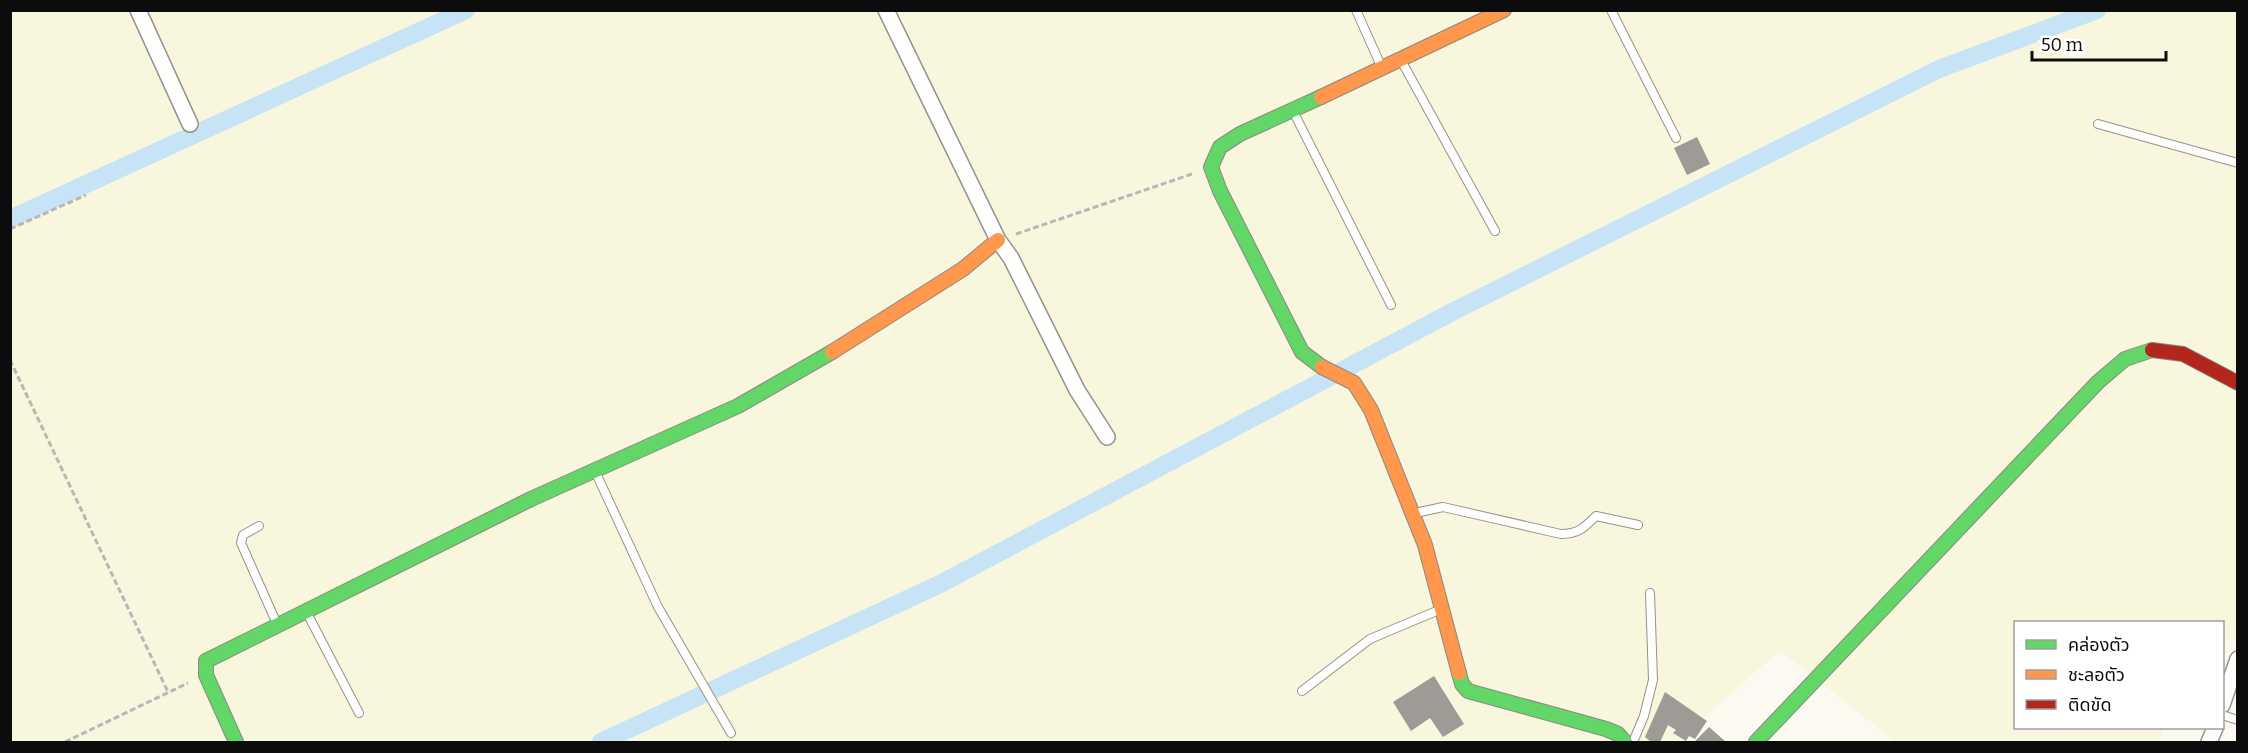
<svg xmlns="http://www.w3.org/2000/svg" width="2248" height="753" viewBox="0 0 2248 753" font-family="Bitter,'Noto Sans Thai',serif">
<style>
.farmland{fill:#f8f6dc}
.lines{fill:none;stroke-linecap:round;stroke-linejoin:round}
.canal{stroke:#c6e4f6;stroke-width:18}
.building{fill:#9e9b96}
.lane-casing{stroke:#94938f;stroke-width:10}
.street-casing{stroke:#94938f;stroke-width:18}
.fast-casing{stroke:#8a8985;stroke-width:16}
.slow-casing{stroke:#8a8985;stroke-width:16}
.jam-casing{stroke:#8a8985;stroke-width:16}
.path{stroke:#b7b7b5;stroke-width:3;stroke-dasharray:6 3;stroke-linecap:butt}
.lane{stroke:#fefefd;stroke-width:8}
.street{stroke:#fefefd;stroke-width:15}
.fast{stroke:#63d668;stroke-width:14}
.slow{stroke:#ff974d;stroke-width:14}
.jam{stroke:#b3261e;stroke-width:14}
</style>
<rect width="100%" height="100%" fill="#fbf9f0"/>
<!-- farmland -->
<path class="farmland" d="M10 11H2237V642L2223 638 2222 622H2016V728H2164L2159 742H1896L1780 650 1676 742H11Z"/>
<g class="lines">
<!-- canal -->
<path class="canal" d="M10 219 466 10
M601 742 940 584 1454 311 1939 69 2097 10"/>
</g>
<!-- building -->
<path class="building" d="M1697 137 1710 164 1687 175 1674 148Z
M1434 676 1464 724 1443 737 1430 718 1411 731 1393 702Z
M1665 692 1707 721 1695 739 1689 736 1686 741 1673 733 1676 730 1668 725 1660 742H1651L1645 737Z
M1709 727 1726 742H1694Z"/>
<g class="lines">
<!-- lane casing -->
<g class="lane-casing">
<path id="lane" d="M1356 10 1382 68
M1611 10 1676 138
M1402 62 1495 231
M1293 111 1391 305
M2098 124 2238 163
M595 471 658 607 731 733
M1415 513 1443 507 1561 534C1578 534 1584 528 1596 516L1638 525
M259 526 243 535 241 543 277 624
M307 613 359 713
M1302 691 1370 639 1439 610
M2222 715 2238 720
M1633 742 1644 716 1653 680 1650 593"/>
</g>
<!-- street casing -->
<g class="street-casing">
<path id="street" d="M138 10 190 124
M886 10 998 240 1011 258 1077 390 1107 437
M2222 705 2238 659
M2209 742 2215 728"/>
</g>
<!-- fast casing -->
<g class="fast-casing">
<path id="fast" d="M1321 97 1240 134 1220 147 1211 167 1220 191 1302 352 1322 367
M1459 673 1462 684 1468 691 1606 729 1618 734 1625 742
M236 742 206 675V661L531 499 738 406 832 352
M1756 742 2098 382 2125 359 2152 350"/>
</g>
<!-- slow casing -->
<g class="slow-casing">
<path id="slow" d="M1321 97 1504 10
M832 352 963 269 998 240
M1322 367 1354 383 1371 410 1425 545 1459 673"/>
</g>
<!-- jam casing -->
<g class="jam-casing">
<path id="jam" d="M2152 350 2183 354 2238 383"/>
</g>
<!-- path -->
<path class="path" d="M10 229 86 195
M1016 234 1192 174
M10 360 168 692
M65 742 188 683"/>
<!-- lane -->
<use href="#lane" class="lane"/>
<!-- street -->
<use href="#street" class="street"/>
<!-- fast -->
<use href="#fast" class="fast"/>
<!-- slow -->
<use href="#slow" class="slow"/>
<!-- jam -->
<use href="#jam" class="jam"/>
</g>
<!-- border -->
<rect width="2248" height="753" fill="none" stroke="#0c0c0c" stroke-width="24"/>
<!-- legend -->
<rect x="2014" y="621" width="210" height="108" fill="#ffffff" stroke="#9e9e9e" stroke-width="1.5"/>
<rect x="2026" y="640" width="30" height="9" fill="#63d668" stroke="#9e9e9e" stroke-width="1.5"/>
<text x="2068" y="651" font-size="18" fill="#0c0c0c">คล่องตัว</text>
<rect x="2026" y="670" width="30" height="9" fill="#ff974d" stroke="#9e9e9e" stroke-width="1.5"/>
<text x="2068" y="681" font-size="18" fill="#0c0c0c">ชะลอตัว</text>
<rect x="2026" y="700" width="30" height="9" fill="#b3261e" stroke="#9e9e9e" stroke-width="1.5"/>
<text x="2068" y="711" font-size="18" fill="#0c0c0c">ติดขัด</text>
<!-- scale -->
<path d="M2032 51v9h134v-9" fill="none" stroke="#0c0c0c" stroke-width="3"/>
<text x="2041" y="51" font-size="18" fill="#0c0c0c" stroke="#ffffff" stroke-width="4.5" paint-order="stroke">50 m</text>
</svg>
